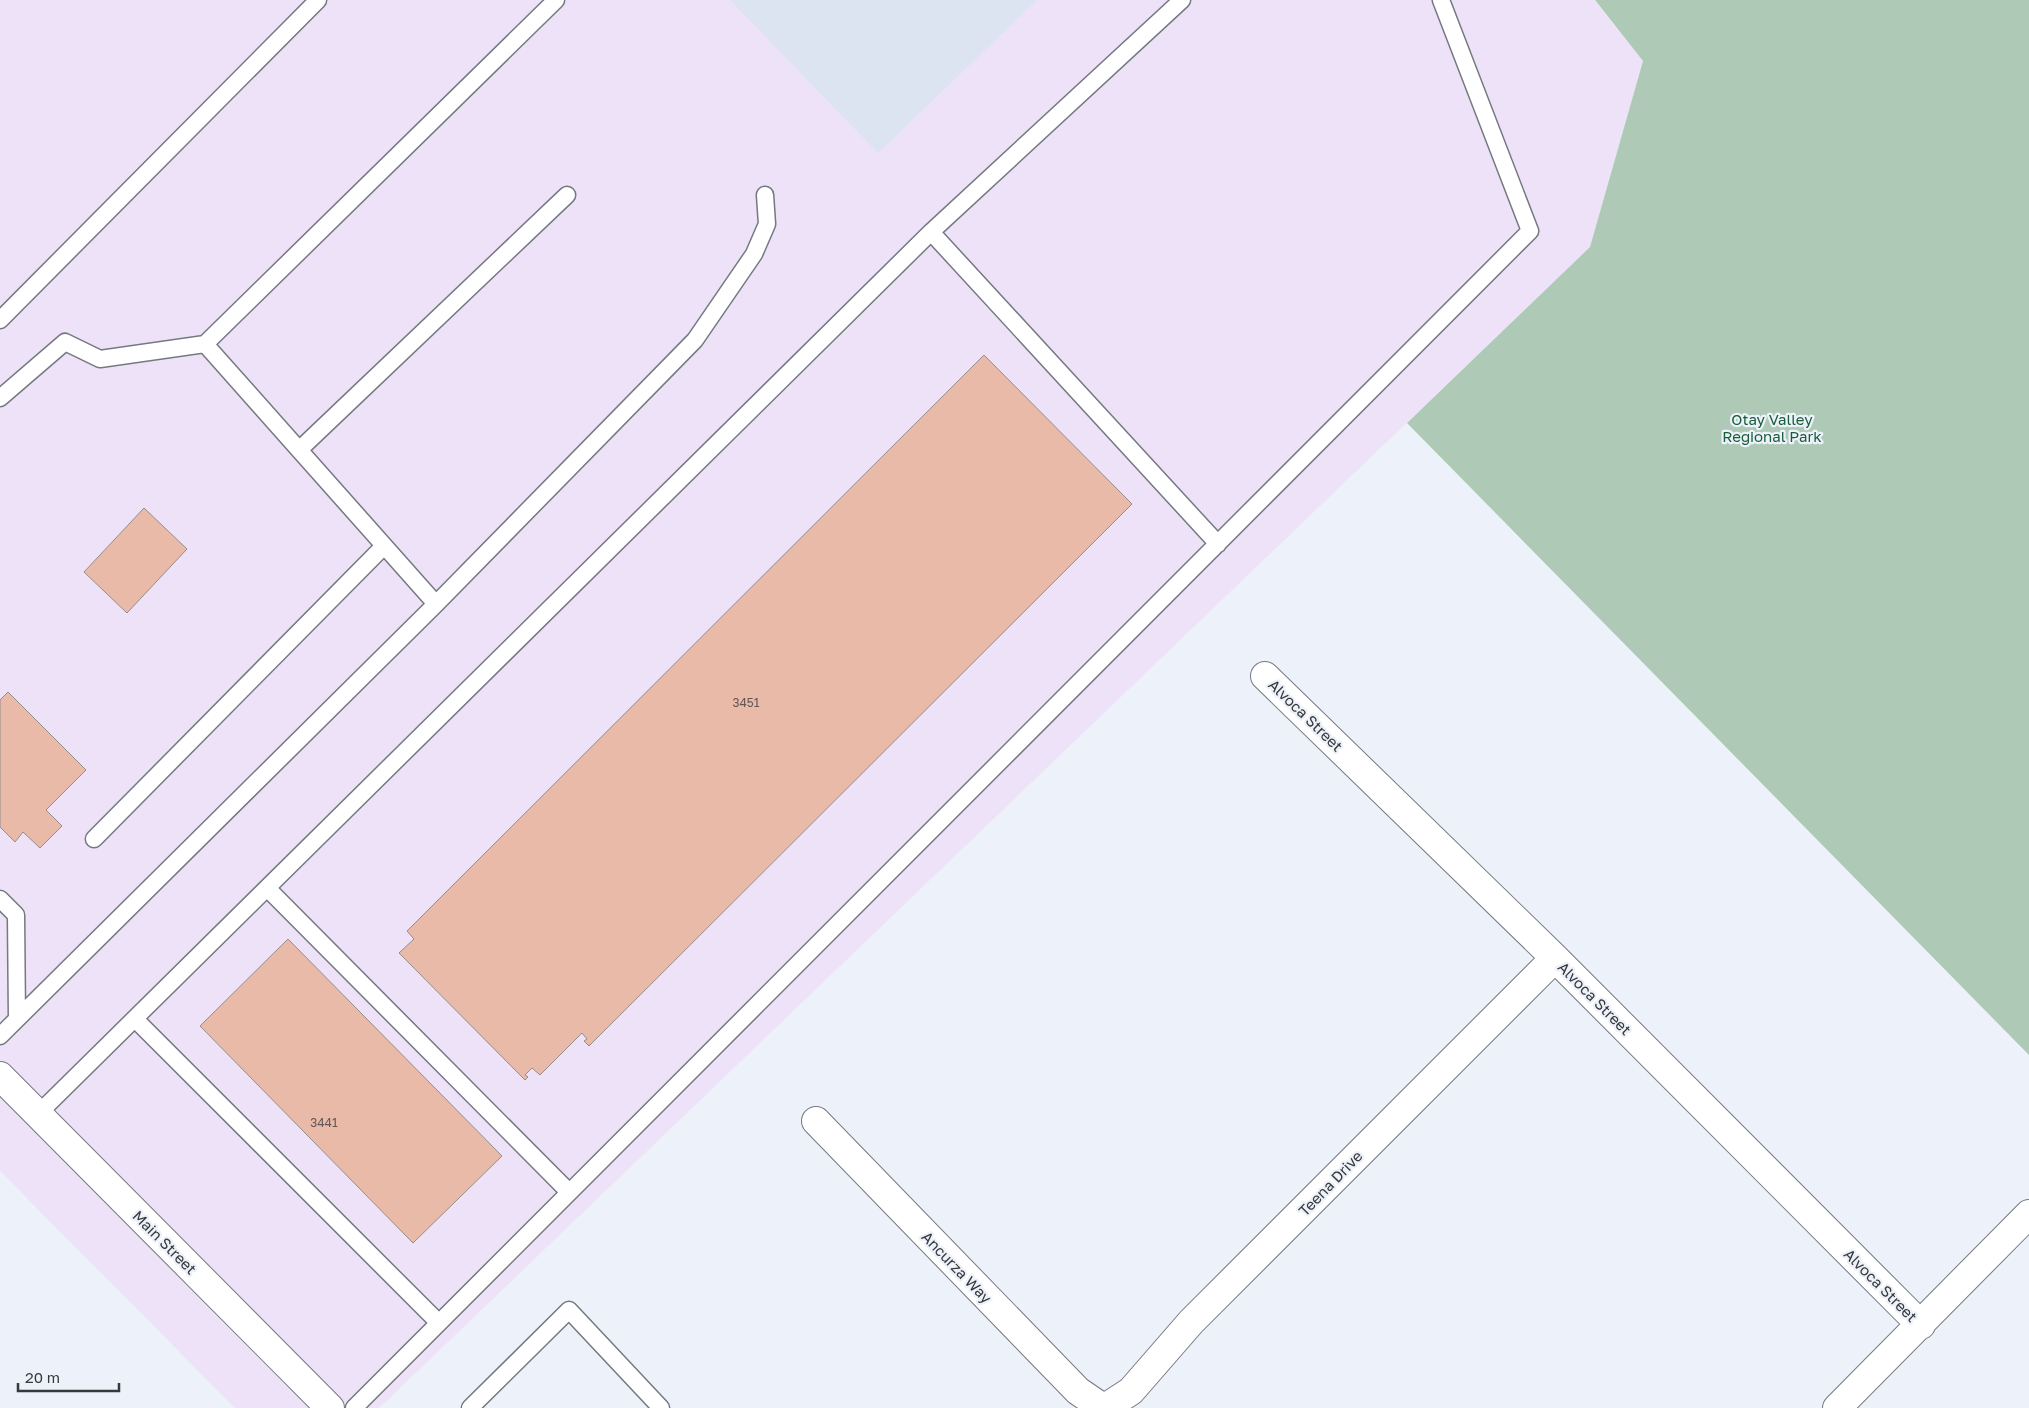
<svg xmlns="http://www.w3.org/2000/svg" width="2029" height="1408" viewBox="0 0 2029 1408" font-family="'Golos Text',sans-serif">
<style>
.commercial{fill:#ede2f7}
.built{fill:#dce4f1}
.green{fill:#aecab7}
.building{fill:#eabaa8;stroke:#958d8a}
.lines{fill:none;stroke-linecap:round;stroke-linejoin:round}
.lane-casing{stroke:#757980;stroke-width:19}
.street-casing{stroke:#757980;stroke-width:30}
.secondary-casing{stroke:#757980;stroke-width:30}
.lane{stroke:#fff;stroke-width:16}
.street{stroke:#fff;stroke-width:28}
.secondary{stroke:#fff;stroke-width:28}
.labels{text-anchor:middle;dominant-baseline:central;stroke-width:4.5;stroke-linejoin:round;paint-order:stroke}
.number-label{font-size:12px;fill:#645856}
.park-label{font-size:15px;fill:#185e39;stroke:#edf1f9}
.street-label{font-size:15px;fill:#37383b;stroke:#edf1f9}
</style>
<rect width="100%" height="100%" fill="#edf1f9"/>
<!-- commercial -->
<path class="commercial" d="M0 0H1594L1643 61 1590 247 379 1408H235L0 1171Z"/>
<!-- built -->
<path class="built" d="M730 0H1037L878 153Z"/>
<!-- green -->
<path class="green" d="M1595 0H2029V1055L1407 423 1590 247 1643 61Z"/>
<!-- building -->
<path class="building" d="M984 355 1132 504 589 1046 584 1041 587 1039 582 1033 540 1075 532 1068 525 1075 528 1077 525 1080 399 953 414 939 407 931Z
M144 508 187 549 127 613 84 572Z
M8 692 86 770 46 810 62 826 40 848 23 832 15 842 0 827V700Z
M288 939 502 1156 413 1243 200 1026Z"/>
<g class="lines">
<!-- lane casing -->
<g class="lane-casing">
<path id="lane" d="M931 232 1218 544
M0 320 318 0
M205 344 436 604
M0 398 65 342 100 359 205 344 556 0
M299 450 567 195
M94 839 384 546
M267 888 569 1192
M0 899 16 915 17 1019
M135 1019 439 1323
M0 1036 436 604 695 340 754 254 767 224 765 195
M38 1114 931 232 1182 0
M354 1408 1530 231 1441 0
M470 1408 569 1310 661 1408"/>
</g>
<!-- street casing -->
<g class="street-casing">
<path id="street" d="M1265 676 1555 958 1921 1325
M816 1121 1078 1391 1103 1408
M1105 1408 1131 1391 1191 1322 1555 958
M1837 1408 2029 1214"/>
</g>
<!-- secondary casing -->
<g class="secondary-casing">
<path id="secondary" d="M0 1076 330 1408"/>
</g>
<!-- lane -->
<use href="#lane" class="lane"/>
<!-- street -->
<use href="#street" class="street"/>
<!-- secondary -->
<use href="#secondary" class="secondary"/>
</g>
<g class="labels">
<!-- number labels -->
<g class="number-label">
<text x="746" y="702">3451</text>
<text x="324" y="1122">3441</text>
</g>
<!-- park labels -->
<g class="park-label">
<text x="1772" y="419">Otay Valley<tspan x="1772" dy="17">Regional Park</tspan></text>
</g>
<!-- street labels -->
<g class="street-label">
<text transform="translate(1306 715) rotate(44)">Alvoca Street</text>
<text transform="translate(1595 998) rotate(45)">Alvoca Street</text>
<text transform="translate(1330 1183) rotate(-46)">Teena Drive</text>
<text transform="translate(165 1242) rotate(45)">Main Street</text>
<text transform="translate(957 1267) rotate(46)">Ancurza Way</text>
<text transform="translate(1881 1285) rotate(45)">Alvoca Street</text>
</g>
</g>
<!-- scale -->
<path d="M18 1383v8h101v-8" fill="none" stroke="#37383b" stroke-width="2.5"/>
<text x="25" y="1383" font-size="15" fill="#37383b" stroke="#edf1f9" stroke-width="4" paint-order="stroke">20 m</text>
</svg>
